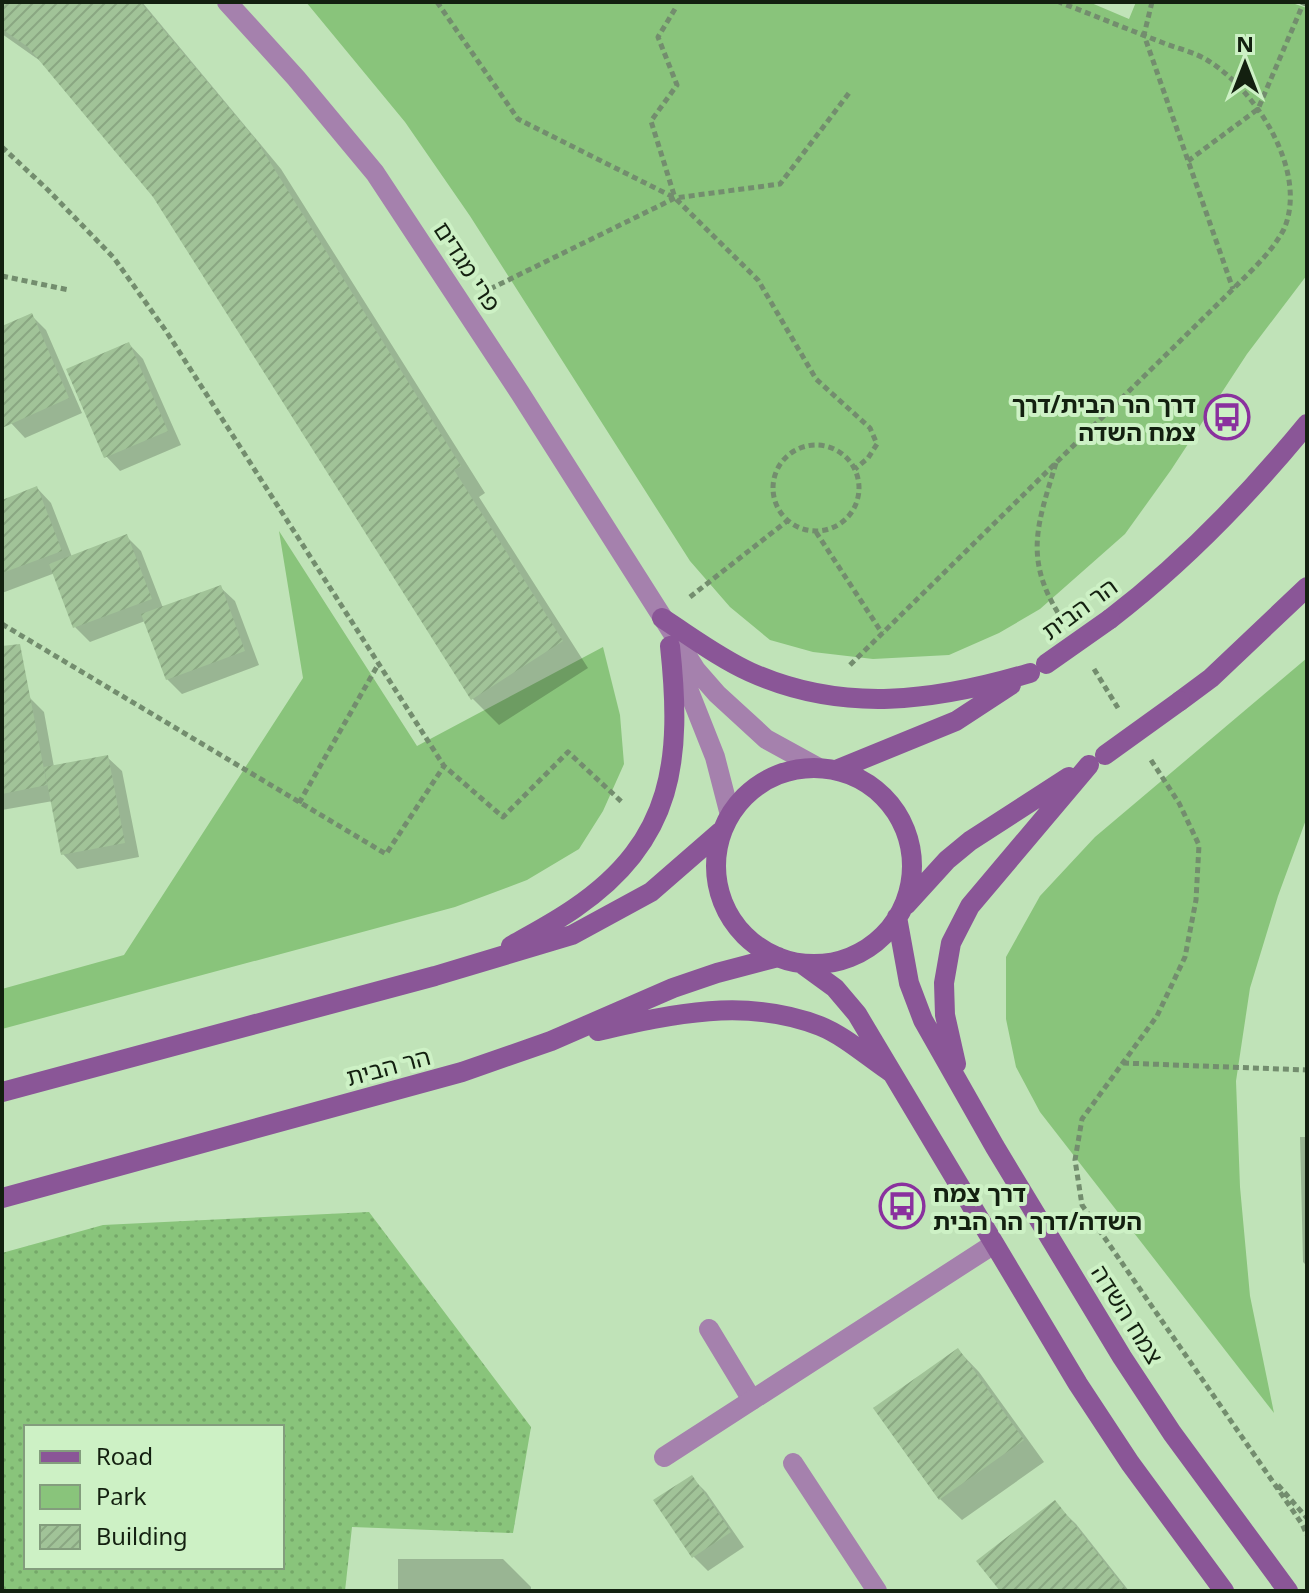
<svg xmlns="http://www.w3.org/2000/svg" width="1309" height="1593" viewBox="0 0 1309 1593" font-family="Georgia,'Noto Sans Hebrew',serif">
<style>
.grass{fill:url(#grass-dots);fill-rule:evenodd}
.park{fill:#89c47b}
.shadow{fill:#0003}
.building{fill:url(#building-hatch)}
.lines{fill:none;stroke-linecap:round;stroke-linejoin:round}
.path{stroke:#738d6e;stroke-width:5;stroke-dasharray:6 4;stroke-linecap:butt}
.lane{stroke:#a581ad;stroke-width:20}
.street{stroke:#a581ad;stroke-width:20}
.secondary{stroke:#8a5697;stroke-width:20}
.secondary-bridge{stroke:#8a5697;stroke-width:20}
.labels{text-anchor:middle;dominant-baseline:central;stroke-width:8;stroke-linejoin:round;paint-order:stroke}
.street-label{font-size:24px;fill:#132010;stroke:#cdf1c5}
.poi-label{font-size:24px;font-weight:bold;fill:#132010;stroke:#cdf1c5;text-anchor:end}
</style>
<defs>
<pattern id="grass-dots" width="8" height="8" patternUnits="userSpaceOnUse" patternTransform="scale(2)"><rect width="8" height="8" fill="#89c47b"/><path d="M2 2h.1M6 6h.1" fill="none" stroke="#75a869" stroke-width="1.8" stroke-linecap="round"/></pattern>
<pattern id="building-hatch" width="6" height="6" patternUnits="userSpaceOnUse" patternTransform="scale(2)"><rect width="6" height="6" fill="#a1c398"/><path d="M-1 1l2-2M0 6l6-6M5 7l2-2" fill="none" stroke="#8aa782"/></pattern>
</defs>
<rect width="100%" height="100%" fill="#c0e3b8"/>
<!-- grass -->
<path class="grass" d="M369 1212 531 1427 513 1533 352 1527 345 1591H2V1253L103 1225ZM26 1427H282V1567H26Z"/>
<!-- park -->
<path class="park" d="M306 2H1089L1129 19 1136 2H1289L1307 8V275L1247 354 1171 470 1125 534 1040 609 999 633 949 655 873 659 813 652 770 640 730 607 690 561 470 216 405 122Z
M279 531 417 746 603 647 620 715 624 764 603 811 579 849 527 880 455 907 2 1029V989L124 955 303 678Z
M1307 658V817L1278 896 1250 988 1236 1081 1240 1187 1250 1296 1274 1413 1040 1112 1016 1067 1006 1019V957L1040 896 1095 837Z"/>
<!-- shadow -->
<path class="shadow" d="M2 2H142L281 169 485 493 479 497 588 668 499 725 472 698 155 196 46 65 2 34Z
M32 316 46 330 82 413 25 438 11 423 2 403V329Z
M129 344 143 359 181 445 120 471 106 456Z
M37 488 51 503 72 557 127 537 141 551 163 608 220 587 235 601 259 665 182 694 167 679 145 621 90 642 75 627 55 573 2 593V502Z
M29 697 44 712 54 767 107 757 122 771 139 857 77 869 63 854 53 801 2 810V703Z
M1300 1137H1307V1266L1303 1262Z
M958 1350 979 1372 1044 1462 962 1520 940 1499Z
M691 1477 706 1492 744 1547 708 1571 694 1557 656 1501Z
M1054 1503 1076 1524 1129 1591H1003Z
M398 1559H503L531 1587V1591H398Z"/>
<!-- building -->
<path class="building" d="M2 2H140L256 140 461 466 454 470 563 641 471 700 153 197 28 47 2 29Z
M32 313 69 398 2 428V326Z
M129 342 168 431 104 458 66 369Z
M37 486 62 551 2 573V500Z
M127 534 152 599 73 628 49 564Z
M221 585 245 651 166 680 141 614Z
M20 644 47 785 2 794V646Z
M108 755 125 843 61 855 44 767Z
M958 1348 1024 1440 939 1500 873 1408Z
M692 1475 731 1532 692 1558 653 1500Z
M1055 1500 1127 1591H1000L976 1561Z"/>
<g class="lines">
<!-- path -->
<path class="path" d="M437 2 518 119 675 198 758 280 816 379 870 428 877 444 868 458 855 469
M1152 2 1144 35 1233 289
M675 9 658 37 677 85 651 121 675 198
M2 147 48 190 114 258 166 331 444 766 503 817 568 752 624 804
M1188 161 1258 109 1304 2
M2 276 69 290
M490 289 675 198 780 184 849 93
M773 488a43 43 0 1 1 86 0a43 43 0 1 1-86 0Z
M1056 463C1038 523 1023 558 1060 616
M816 532 882 633
M690 597 787 521
M2 624 386 854 444 766
M850 665 1233 289C1251 271 1272 252 1284 229 1309 171 1255 89 1207 60 1194 52 1176 48 1161 42 1127 29 1093 15 1059 2
M1094 669 1118 708
M1151 760 1179 803 1199 845 1196 900 1185 957 1157 1016 1082 1119 1075 1160 1082 1205 1302 1524 1307 1535
M299 803 379 663
M1123 1063 1307 1070
M1278 1485 1307 1518"/>
<!-- lane -->
<path class="lane" d="M709 1329 752 1400"/>
<!-- street -->
<path class="street" d="M227 2 296 78 375 173 520 393 696 670 717 694 766 739 817 767
M675 656 715 757 730 815
M664 1457 994 1244
M793 1463 877 1591"/>
<!-- secondary -->
<path class="secondary" d="M662 618C690 636 719 658 750 672 843 714 936 701 1030 673
M1110 619C1183 563 1248 496 1307 424
M1180 701 1211 678 1307 587
M716 866a98 98 0 1 1 196 0a98 98 0 1 1-196 0Z
M836 770 956 721 1011 685
M906 905 947 860 970 841 1069 777
M897 917 909 983 923 1020 995 1147 1122 1357 1172 1433 1288 1591
M511 946C532 934 555 922 575 908 675 840 682 758 670 646
M802 964 835 988 857 1014 1078 1384 1130 1463 1224 1591
M598 1031C672 1014 746 997 820 1026 845 1036 869 1058 892 1073
M956 1064 945 1015 944 983 951 943 970 906 1089 765
M2 1092 435 976 572 935 651 892 720 832
M2 1198 462 1072 551 1041 673 988 717 973 778 957"/>
<!-- secondary-bridge -->
<path class="secondary-bridge" d="M1046 664 1110 619
M1105 755 1180 701"/>
</g>
<!-- icons -->
<defs>
<g id="bus-ring" transform="scale(2.3)"><circle r="9.5" fill="#cdf1c5" stroke="#8a319e" stroke-width="1.5"/><path d="M-5-6H5V4H4V6H2V4H-2V6H-4V4H-5ZM-3.5-4V0h7V-4ZM-3.5 1.2v1.5H-2V1.2ZM2 1.2v1.5H3.5V1.2Z" fill="#8a319e"/></g>
</defs>
<g fill-rule="evenodd">
<use href="#bus-ring" x="1227" y="417"/>
<use href="#bus-ring" x="902" y="1206"/>
</g>
<g class="labels">
<!-- street labels -->
<g class="street-label">
<text transform="translate(468 266) rotate(57)">פרי מגדים</text>
<text transform="translate(1079 608) rotate(-36)">הר הבית</text>
<text transform="translate(388 1066) rotate(-15)">הר הבית</text>
<text transform="translate(1128 1314) rotate(58)">צמח השדה</text>
</g>
<!-- poi labels -->
<g class="poi-label">
<text x="1196" y="403">דרך הר הבית/דרך<tspan x="1196" dy="28">צמח השדה</tspan></text>
<text x="933" y="1192" text-anchor="start">דרך צמח<tspan x="933" dy="28">השדה/דרך הר הבית</tspan></text>
</g>
</g>
<!-- border -->
<rect width="1309" height="1593" fill="none" stroke="#132010" stroke-width="8"/>
<!-- legend -->
<rect x="24" y="1425" width="260" height="144" fill="#cdf1c5" stroke="#839d7d" stroke-width="2"/>
<rect x="40" y="1451" width="40" height="12" fill="#8a5697" stroke="#839d7d" stroke-width="2"/>
<text x="96" y="1465" font-size="24" fill="#132010">Road</text>
<rect x="40" y="1485" width="40" height="24" fill="#89c47b" stroke="#839d7d" stroke-width="2"/>
<text x="96" y="1505" font-size="24" fill="#132010">Park</text>
<rect x="40" y="1525" width="40" height="24" fill="url(#building-hatch)" stroke="#839d7d" stroke-width="2"/>
<text x="96" y="1545" font-size="24" fill="#132010">Building</text>
<!-- north arrow -->
<g transform="translate(1245 64)" stroke="#cdf1c5" stroke-width="6" paint-order="stroke">
<path d="M0-6L14 30L0 20L-14 30Z" fill="#132010"/>
<text y="-12" font-size="22" font-weight="bold" text-anchor="middle" fill="#132010">N</text>
</g>
</svg>
